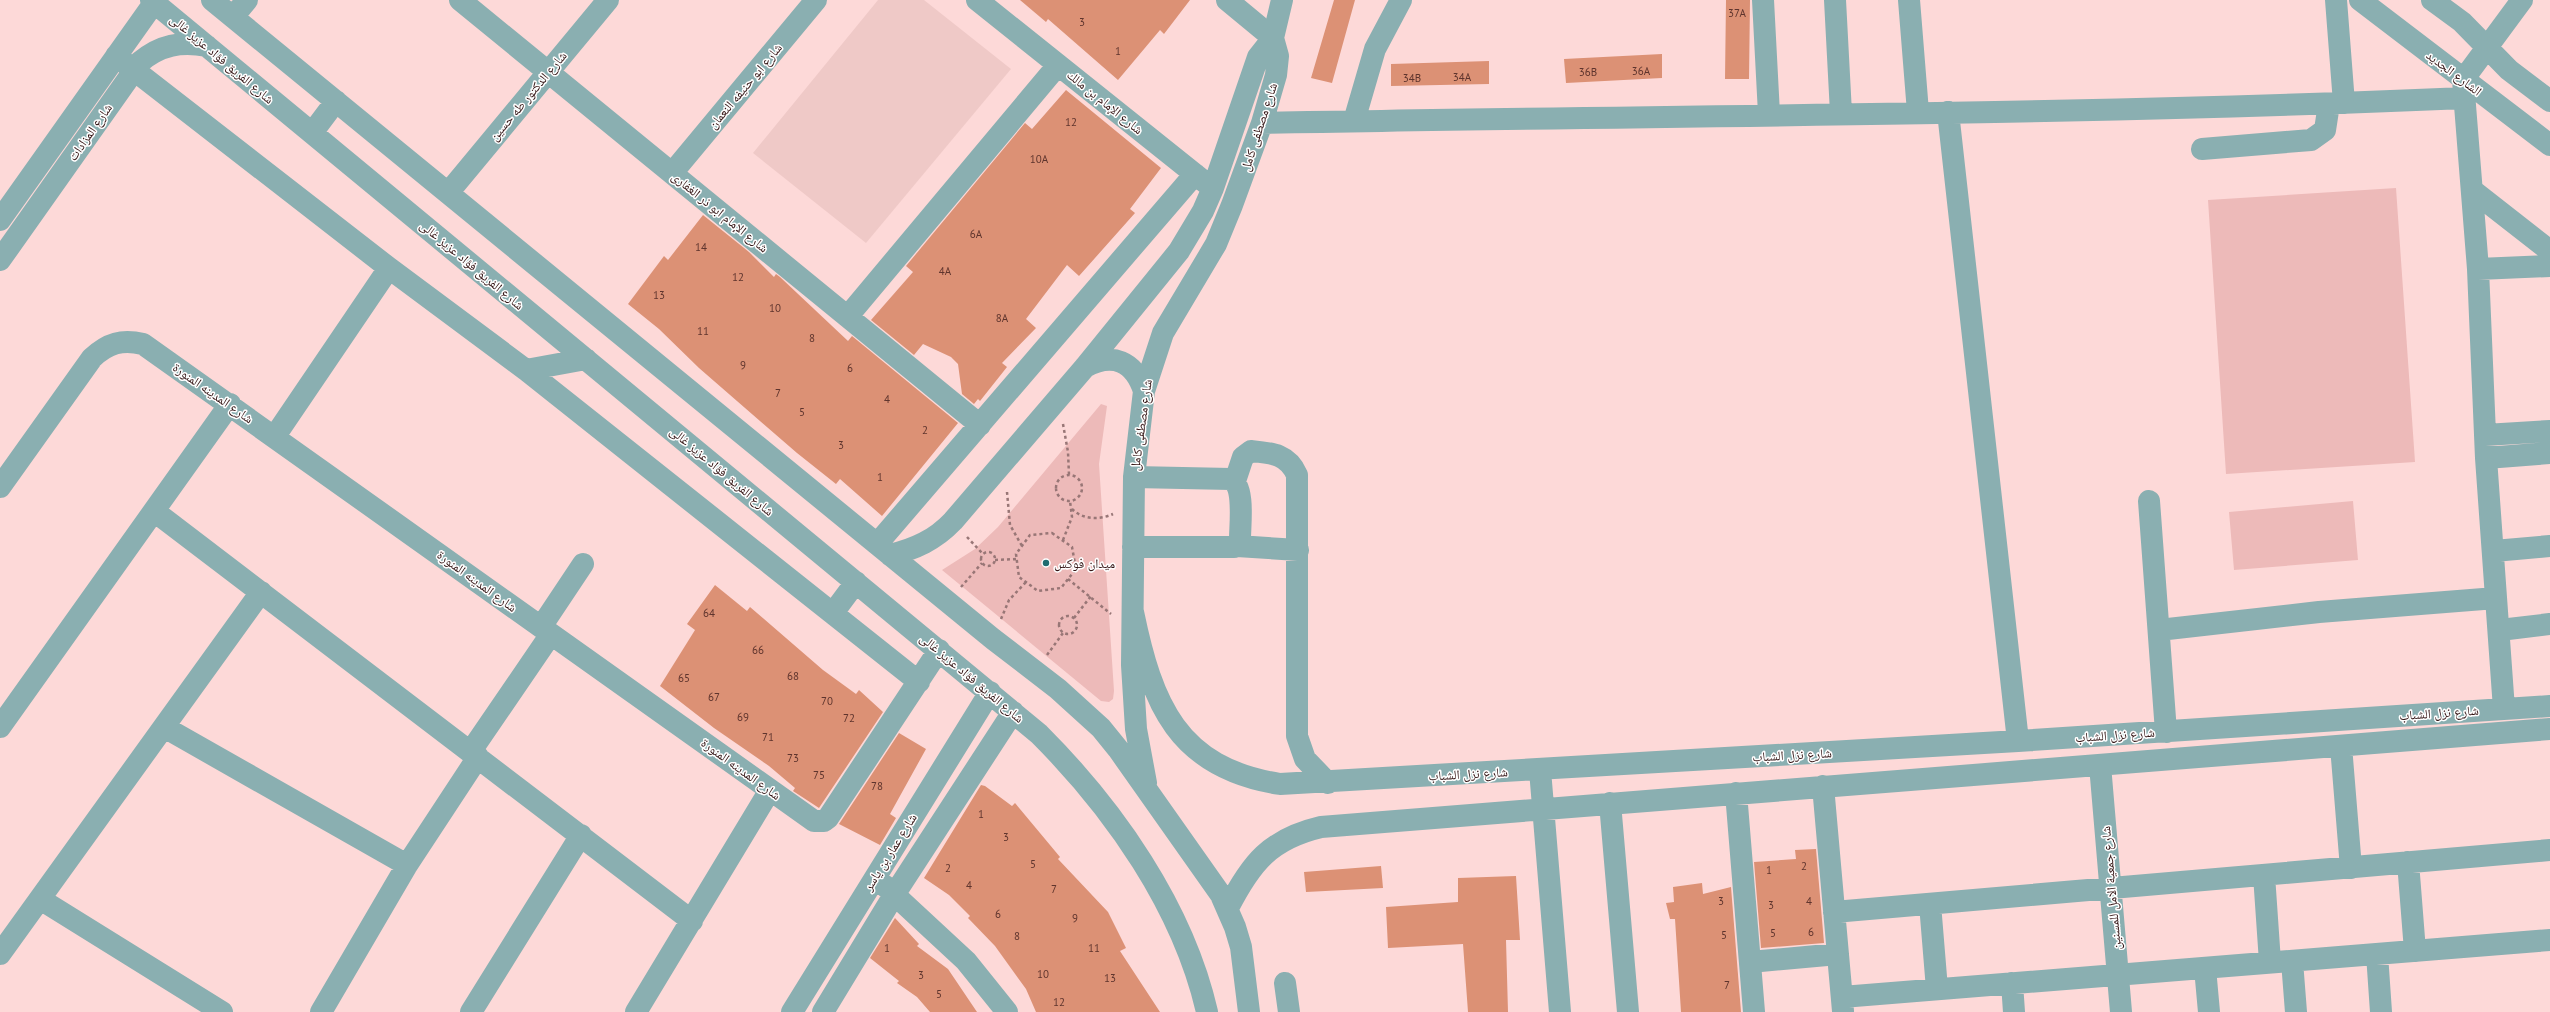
<svg xmlns="http://www.w3.org/2000/svg" width="2550" height="1012" viewBox="0 0 2550 1012" font-family="'PT Sans','Noto Naskh Arabic',sans-serif">
<style>
.built{fill:#efc9c7}
.green{fill:#edbab9}
.building{fill:#dc9175}
.lines{fill:none;stroke-linecap:round;stroke-linejoin:round}
.path{stroke:#987676;stroke-width:2.5;stroke-dasharray:3 3;stroke-linecap:butt}
.minor{stroke:#8aafb1;stroke-width:22}
.poi-dot{fill:#1f6b70;stroke:#fff;stroke-width:1.5}
.labels{text-anchor:middle;dominant-baseline:central;stroke-width:3;stroke-linejoin:round;paint-order:stroke}
.number-label{font-size:11px;fill:#5e342d}
.street-label{font-size:13px;fill:#341515;stroke:#fff}
.poi-label{font-size:13px;fill:#341515;stroke:#fff;text-anchor:start}
</style>
<rect width="100%" height="100%" fill="#fdd9d8"/>
<!-- built -->
<path class="built" d="M878 0H924L1011 69 866 243 753 153Z"/>
<!-- green -->
<path class="green" d="M2396 188 2415 462 2226 474 2208 200Z
M1101 404 1107 406 1099 464 1114 691 1113 699 1109 702 1101 701 942 570 975 549 998 527Z
M2353 501 2358 560 2234 570 2229 512Z"/>
<!-- building -->
<path class="building" d="M1020 0H1190L1164 34 1160 30 1118 80 1048 19 1046 22Z
M1334 0H1355L1332 83 1311 78Z
M1726 0H1750L1749 79H1725Z
M1662 54V78L1566 83 1564 59Z
M1489 61V84L1391 86V64Z
M1066 90 1161 168 1130 209 1135 213 1079 276 1067 265 1026 319 1036 328 1002 363 1007 367 980 401 978 399 974 404 962 394 958 364 951 357 923 344 914 355 871 320 913 272 906 266 1025 123 1032 129Z
M703 215 749 252 774 277 776 274 780 277 848 341 852 336 958 423 882 516 840 479 836 484 797 453 699 368 659 329 628 304 664 256 668 260Z
M715 585 747 611 750 607 823 670 856 694 859 690 883 712 819 808 793 791 795 788 769 766 714 728 660 686 695 630 687 624Z
M899 733 926 749 890 814 896 818 880 845 839 824Z
M981 785 985 786 1012 806 1015 803 1060 857 1058 859 1108 912 1126 948 1120 951 1160 1012H1036L1026 989 995 946 968 918 970 916 949 895 924 878Z
M1816 849 1824 943 1761 948 1754 862 1796 859 1795 850Z
M1381 866 1383 888 1306 892 1304 872Z
M1516 876 1520 940H1506L1508 1012H1468L1463 944 1388 948 1386 907 1458 902V878Z
M1702 883 1703 894 1731 887 1741 1012H1681L1675 919H1670L1666 903 1674 902 1673 887Z
M895 918 919 944 917 946 948 969 977 1012H930L917 997 897 983 899 981 870 958Z"/>
<g class="lines">
<!-- path -->
<path class="path" d="M1063 424 1068 452 1069 475
M1056 488a13 13 0 1 1 26 0a13 13 0 1 1-26 0Z
M1007 492 1010 525 1022 546
M1072 509C1083 520 1100 520 1113 514
M1052 533 1072 547 1076 569 1061 588 1038 591 1019 577 1016 554 1030 535Z
M967 537 983 554
M1063 540 1072 517 1070 501
M981 559a7 7 0 1 1 14 0a7 7 0 1 1-14 0Z
M995 560 1016 559
M1068 579 1111 614
M961 587 982 563
M1059 625a9 9 0 1 1 18 0a9 9 0 1 1-18 0Z
M1074 618 1091 596
M1001 619 1009 600 1026 582
M1047 655 1063 633"/>
<!-- minor -->
<path class="minor" d="M151 0 1039 734C1114 809 1183 907 1207 1012
M212 0 993 639 1058 689 1101 728 1118 749 1221 895 1235 927 1241 947 1249 1012
M460 0 980 425
M977 0 1206 183
M1227 0 1273 38
M1763 0 1769 114
M1835 0 1841 113
M1909 0 1918 112
M2336 0 2344 103
M2360 0 2550 145
M2432 0 2462 22 2509 70 2550 101
M233 17 247 0
M116 56 389 268 526 370 919 682
M1948 112 2018 741
M1354 121 1375 49 1401 0
M1262 123C1663 115 2064 116 2465 98
M312 133 336 101
M2202 149 2311 140 2325 130 2329 104
M673 172 816 0
M2472 190 2550 251
M448 193 608 0
M0 220 154 3
M0 260 140 62C160 45 181 41 207 46
M2478 269 2550 266
M848 316 1058 65
M1085 367C1113 352 1134 361 1144 391
M526 370 586 359
M2485 435 2550 431
M275 436 389 268
M2486 458 2550 453
M1235 481 1243 457 1251 451C1272 453 1288 454 1297 475V736L1305 759 1328 783
M0 487 92 358C108 343 122 339 143 344L814 821H824L828 818 939 650
M2149 501 2166 732
M154 511 692 921
M877 544 1195 174
M1237 546 1298 550
M1133 547H1234L1239 544 1240 539C1240 524 1245 487 1231 479L1134 477
M2494 551 2550 546
M890 555C915 549 935 540 953 521L1085 367 1179 251 1203 211 1213 188 1258 57 1273 38
M1133 612C1152 704 1177 768 1280 784L2018 741 2550 706
M833 613 856 582
M541 627 583 564
M2159 630 2319 612 2496 598
M2500 630 2550 624
M2504 709 2486 458 2478 269 2463 80 2522 0
M0 727 230 404
M164 727 407 865
M2341 746 2351 868
M471 751 551 634
M2100 765 2121 1012
M1540 770 1560 1012
M1146 783 1136 729 1132 665 1134 477 1144 391 1163 333 1216 244 1232 205 1262 123 1276 75 1278 56 1273 38 1282 0
M1823 786 1843 1011
M1736 793 1754 1012
M1610 803 1628 1012
M2408 862 2415 951
M2264 875 2270 962
M884 885 966 961 1007 1012
M40 899 222 1012
M1930 904 1937 989
M1228 908C1251 863 1270 839 1321 827L2550 729
M1834 912 2550 850
M0 954 261 592
M2377 954 2381 1012
M2292 961 2296 1012
M1750 962 1838 954
M2205 968 2209 1012
M1285 983 1289 1012
M2012 983 2014 1012
M1842 997 2550 940
M321 1012 407 865 478 757
M471 1012 581 835
M636 1012 770 790
M792 1012 990 692
M823 1012 894 895 1013 712"/>
</g>
<!-- markers -->
<circle class="poi-dot" cx="1046" cy="563" r="4"/>
<g class="labels">
<!-- number labels -->
<g class="number-label">
<text x="1737" y="13">37A</text>
<text x="1082" y="22">3</text>
<text x="1118" y="51">1</text>
<text x="1641" y="71">36A</text>
<text x="1588" y="72">36B</text>
<text x="1462" y="77">34A</text>
<text x="1412" y="78">34B</text>
<text x="1071" y="122">12</text>
<text x="1039" y="159">10A</text>
<text x="976" y="234">6A</text>
<text x="701" y="247">14</text>
<text x="945" y="271">4A</text>
<text x="738" y="277">12</text>
<text x="659" y="295">13</text>
<text x="775" y="308">10</text>
<text x="1002" y="318">8A</text>
<text x="703" y="331">11</text>
<text x="812" y="338">8</text>
<text x="743" y="365">9</text>
<text x="850" y="368">6</text>
<text x="778" y="393">7</text>
<text x="887" y="399">4</text>
<text x="802" y="412">5</text>
<text x="925" y="430">2</text>
<text x="841" y="445">3</text>
<text x="880" y="477">1</text>
<text x="709" y="613">64</text>
<text x="758" y="650">66</text>
<text x="793" y="676">68</text>
<text x="684" y="678">65</text>
<text x="714" y="697">67</text>
<text x="827" y="701">70</text>
<text x="743" y="717">69</text>
<text x="849" y="718">72</text>
<text x="768" y="737">71</text>
<text x="793" y="758">73</text>
<text x="819" y="775">75</text>
<text x="877" y="786">78</text>
<text x="981" y="814">1</text>
<text x="1006" y="837">3</text>
<text x="1033" y="864">5</text>
<text x="1804" y="866">2</text>
<text x="948" y="868">2</text>
<text x="1769" y="870">1</text>
<text x="969" y="885">4</text>
<text x="1054" y="889">7</text>
<text x="1721" y="901">3</text>
<text x="1809" y="901">4</text>
<text x="1771" y="905">3</text>
<text x="998" y="914">6</text>
<text x="1075" y="918">9</text>
<text x="1811" y="932">6</text>
<text x="1773" y="933">5</text>
<text x="1724" y="935">5</text>
<text x="1017" y="936">8</text>
<text x="887" y="948">1</text>
<text x="1094" y="948">11</text>
<text x="1043" y="974">10</text>
<text x="921" y="975">3</text>
<text x="1110" y="978">13</text>
<text x="1727" y="985">7</text>
<text x="939" y="994">5</text>
<text x="1059" y="1002">12</text>
</g>
<!-- street labels -->
<g class="street-label">
<text transform="translate(222 59) rotate(40)">شارع الفريق فؤاد عزيز غالى</text>
<text transform="translate(2454 73) rotate(37)">الشارع الجديد</text>
<text transform="translate(745 86) rotate(-50)">شارع ابو حنيفه النعمان</text>
<text transform="translate(528 96) rotate(-50)">شارع الدكتور طه حسين</text>
<text transform="translate(1105 102) rotate(39)">شارع الإمام بن مالك</text>
<text transform="translate(1259 127) rotate(-72)">شارع مصطفى كامل</text>
<text transform="translate(90 132) rotate(-55)">شارع المزادات</text>
<text transform="translate(720 212) rotate(39)">شارع الإمام ابو ذر الغفارى</text>
<text transform="translate(472 265) rotate(40)">شارع الفريق فؤاد عزيز غالى</text>
<text transform="translate(213 393) rotate(35)">شارع المدينه المنورة</text>
<text transform="translate(1141 425) rotate(-82)">شارع مصطفى كامل</text>
<text transform="translate(722 471) rotate(40)">شارع الفريق فؤاد عزيز غالى</text>
<text transform="translate(477 581) rotate(36)">شارع المدينه المنورة</text>
<text transform="translate(972 678) rotate(40)">شارع الفريق فؤاد عزيز غالى</text>
<text transform="translate(2439 713) rotate(-4)">شارع نزل الشباب</text>
<text transform="translate(2115 735) rotate(-4)">شارع نزل الشباب</text>
<text transform="translate(1792 755) rotate(-3)">شارع نزل الشباب</text>
<text transform="translate(741 769) rotate(36)">شارع المدينه المنورة</text>
<text transform="translate(1468 774) rotate(-3)">شارع نزل الشباب</text>
<text transform="translate(890 852) rotate(-58)">شارع عمار بن ياسر</text>
<text transform="translate(2111 888) rotate(-95)">شارع جمعية الامل للمسنين</text>
</g>
<!-- poi labels -->
<g class="poi-label">
<text x="1054" y="563">ميدان فوكس</text>
</g>
</g>
</svg>
